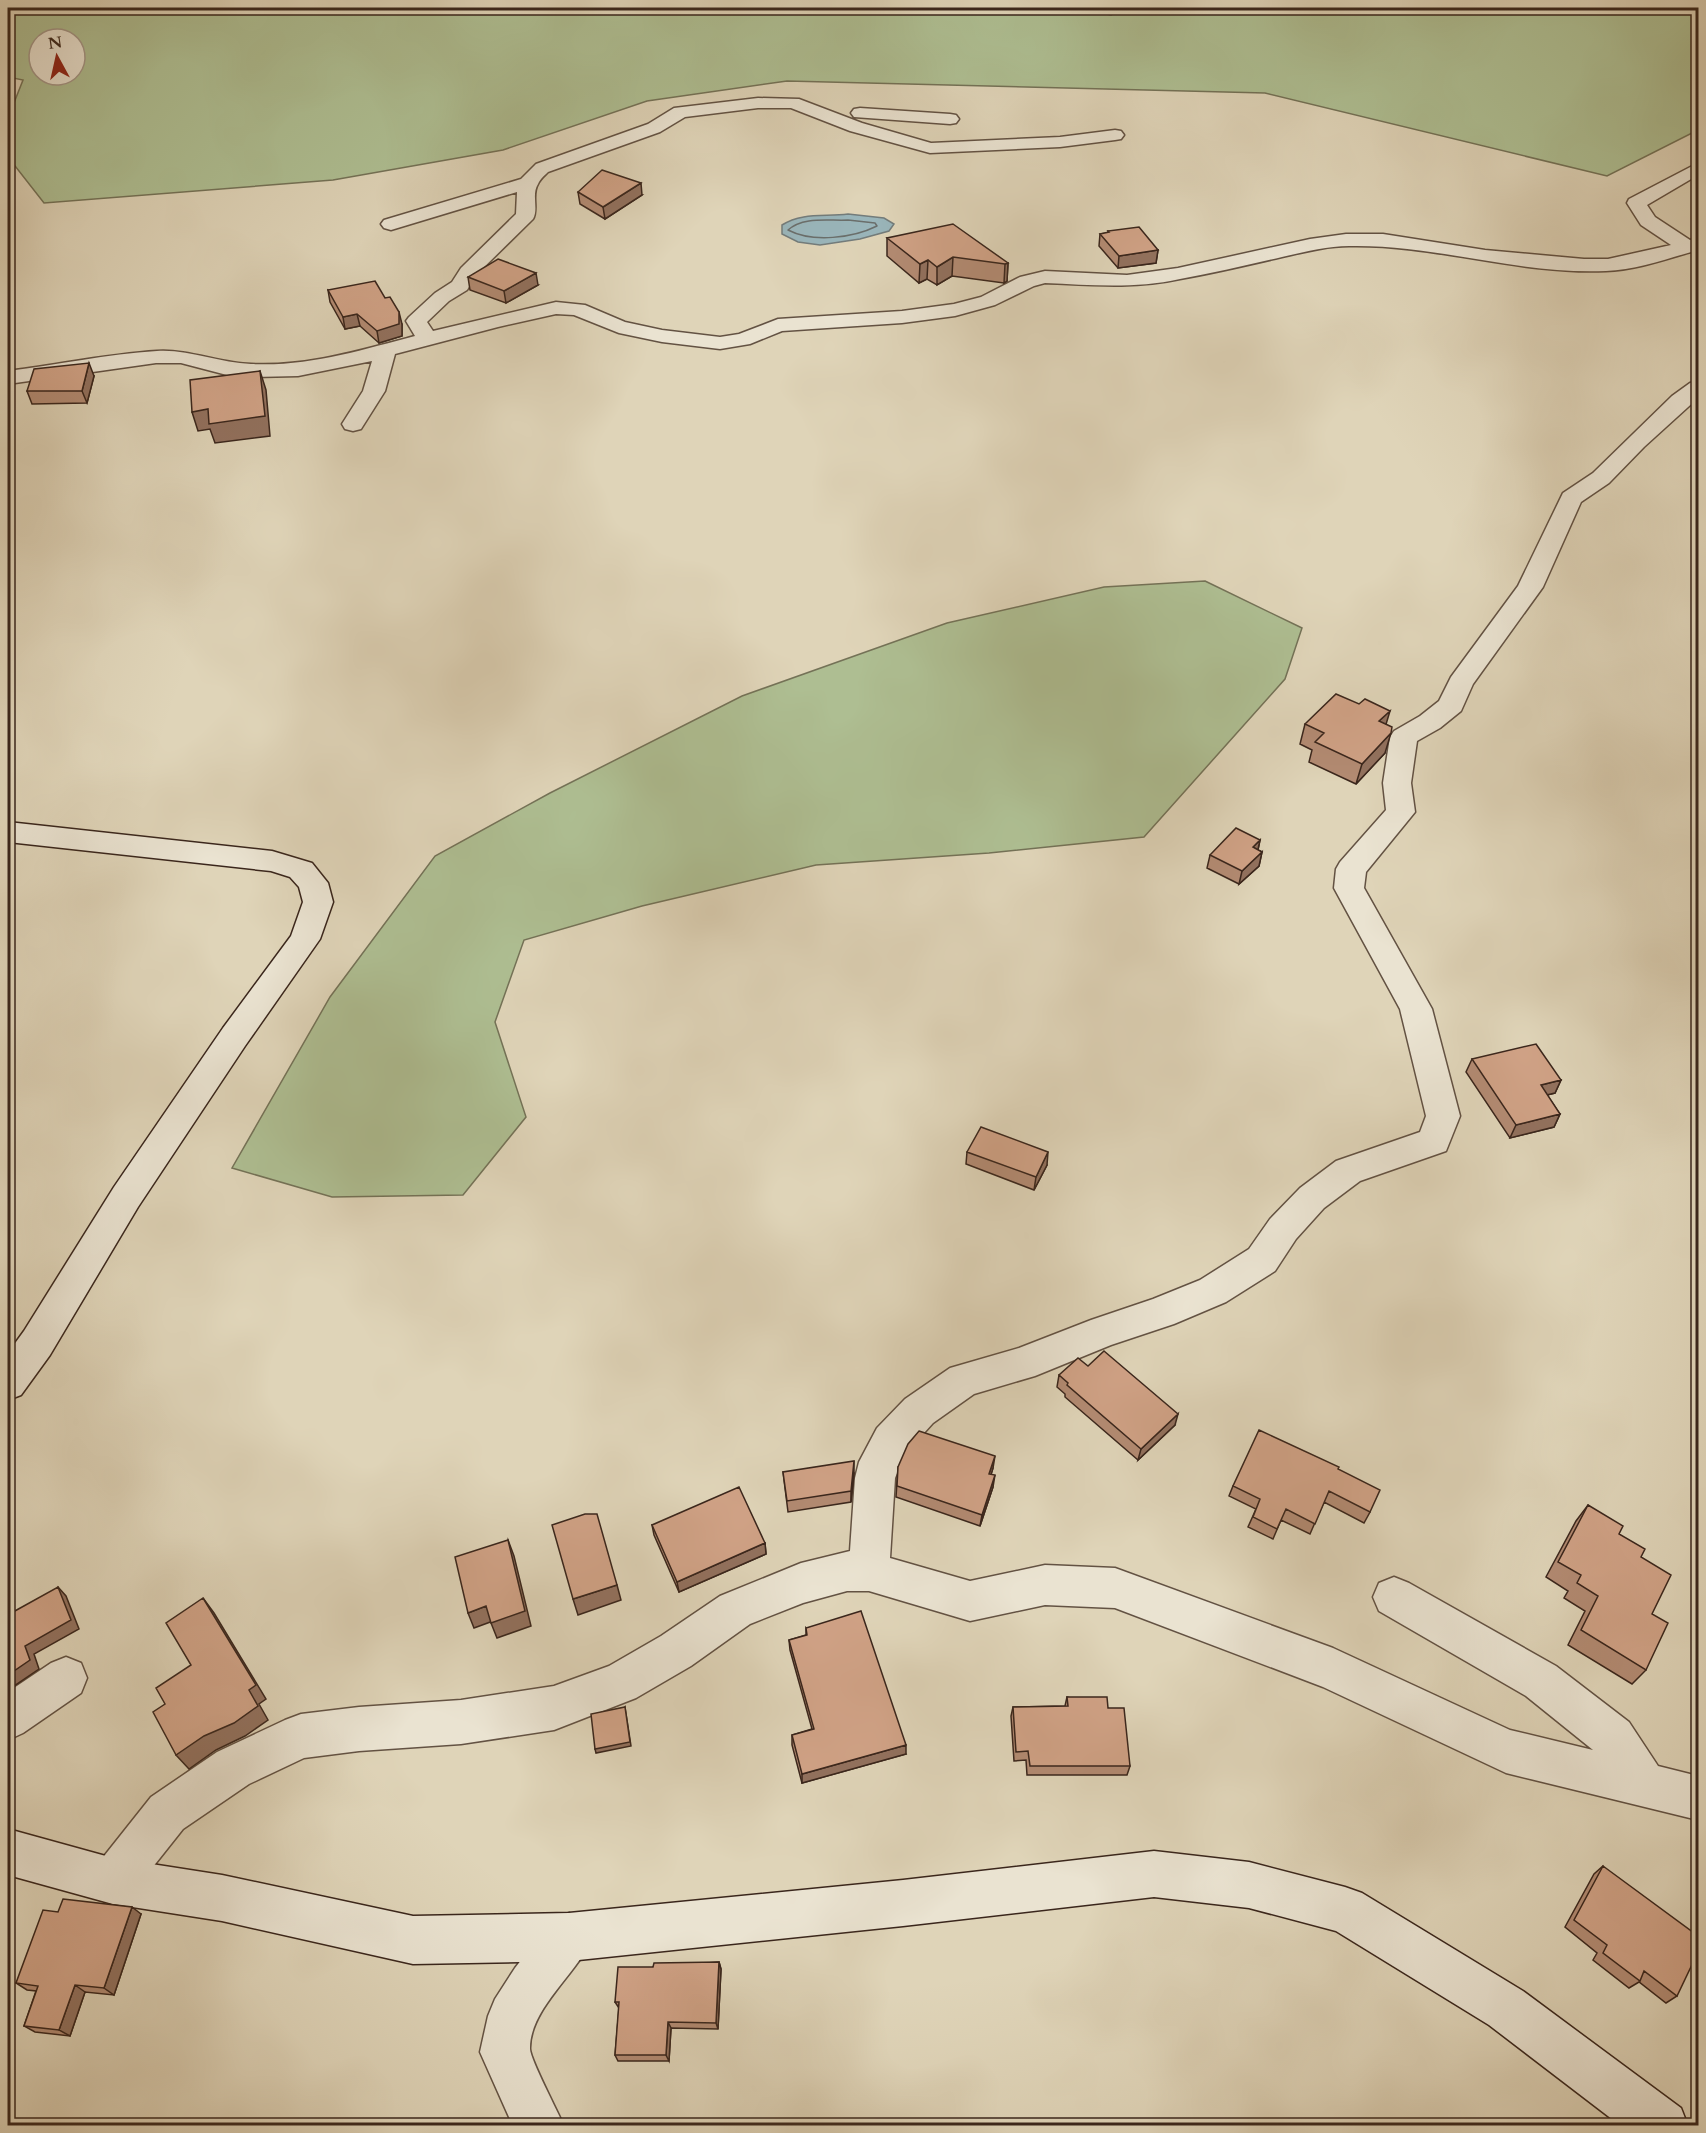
<svg xmlns="http://www.w3.org/2000/svg" width="1706" height="2133" viewBox="0 0 1706 2133" font-family="Cardo,serif">
<style>
.green{fill:#aebe92;stroke:#747257;stroke-width:1.5;fill-rule:evenodd}
.water{fill:#99b5ba;stroke:#737c7b;stroke-width:1.5}
.lines{fill:none;stroke-linecap:round;stroke-linejoin:round}
.shore{stroke:#6a6e6b;stroke-width:1.5}
.street-casing{stroke:#635243;stroke-width:3}
.secondary-casing{stroke:#3a261c;stroke-width:3}
.street{fill:#eae3d1;fill-rule:evenodd}
.secondary{fill:#eae3d1;fill-rule:evenodd}
.wall{fill:#b38b73;stroke:#3a261c;stroke-width:1.5}
.shaded-wall{fill:#92715e;stroke:#3a261c;stroke-width:1.5}
.building{fill:#d0a286;stroke:#3a261c;stroke-width:1.5}
</style>
<rect width="100%" height="100%" fill="#dfd4b8"/>
<filter id="stains"><feTurbulence type="fractalNoise" baseFrequency=".00333" numOctaves="4"/><feColorMatrix values="0 0 0 0 .2 0 0 0 0 .09 0 0 0 0 .02 0 0 0 .5 -.17"/></filter>
<radialGradient id="worn" r=".72"><stop offset=".6" stop-color="#630" stop-opacity="0"/><stop offset="1" stop-color="#630" stop-opacity=".3"/></radialGradient>
<!-- green -->
<path class="green" d="M8 8H1076L1111 15 1123 8H1698V130L1607 176 1265 93 787 81 647 101 503 150 333 180 44 203 8 157V118L23 80 8 77ZM39 39H75V75H39Z
M1205 581 1302 628 1285 679 1144 837 989 853 816 865 642 906 524 940 495 1022 526 1117 463 1195 332 1197 232 1168 330 997 435 856 550 793 742 696 947 623 1104 587Z"/>
<!-- water -->
<path class="water" d="M848 214 884 218 894 224 889 231 860 239 820 245 798 242 782 234V225C802 212 825 217 848 214Z"/>
<g class="lines">
<!-- shore -->
<path class="shore" d="M848 220 875 223 877 226C853 238 813 243 788 230 803 216 829 221 848 220Z"/>
<!-- street casing -->
<g class="street-casing">
<path id="street" d="M758 98 799 99 862 123 931 143 1060 137 1115 130 1121 131 1124 135 1121 139 1115 140 1060 147 930 153 850 131 791 108H758L685 117 660 132 548 172C545 175 540 179 538 184 531 195 539 209 533 219L476 275 467 290 449 301 427 322 433 331 556 302 585 305 625 322 662 330 720 337 739 334 778 319 902 311 954 304 981 297 1020 277 1045 271 1127 275 1178 268 1310 239 1346 234H1383L1485 250 1584 259H1608L1671 245 1641 225 1627 203 1629 199 1698 163V175L1647 205 1655 217 1690 240 1698 238V250C1669 258 1637 270 1606 271 1519 275 1435 244 1349 246 1327 246 1304 252 1282 257 1248 265 1214 273 1180 279 1135 289 1091 285 1045 283L1034 286 995 305 955 316 902 323 782 331 750 344 720 349 662 342 619 333 574 315 556 314 498 327 395 354 385 391 361 429 353 431 345 429 342 424 363 391 372 361 298 376 253 377 227 375 181 363H156L8 384V371C57 365 107 354 157 351 189 349 219 363 251 364 308 367 361 350 415 336L406 321 409 317 435 293 452 282 461 268 516 214 517 192 391 230 384 228 381 224 384 220 521 179 536 164 648 124 674 108Z
M860 108 950 114 956 115 959 119 956 123 950 124 854 117 851 113 854 109Z
M1698 381V398L1644 447 1609 483 1581 502 1543 587 1473 684 1461 711 1440 728 1417 741 1411 783 1415 812 1366 872 1364 888 1432 1009 1460 1116 1446 1151 1360 1181 1324 1208 1296 1239 1275 1271 1226 1302 1174 1324 1111 1345 1035 1376 974 1394 933 1423 905 1454 895 1478 890 1558 970 1581 1045 1565 1115 1568 1333 1648 1510 1730 1593 1750 1526 1696 1379 1611 1373 1597 1379 1583 1394 1577 1409 1583 1556 1666 1629 1722 1658 1766 1698 1776V1820L1506 1773 1323 1687 1115 1608 1045 1605 970 1621 869 1591H847L803 1603 750 1624 691 1666 636 1698 554 1730 461 1744 359 1751 304 1758 249 1784 183 1829 129 1897 113 1904 97 1897 90 1881 97 1865 151 1797 217 1752 285 1720 301 1714 359 1707 461 1700 554 1686 609 1666 661 1636 720 1596 801 1563 850 1551 855 1478 859 1462 877 1428 905 1399 950 1368 1019 1348 1091 1320 1153 1299 1200 1280 1249 1249 1270 1219 1300 1188 1336 1161 1420 1132 1426 1116 1400 1009 1334 888 1336 869 1340 862 1386 810 1383 783 1390 737 1394 731 1420 716 1439 701 1451 677 1518 586 1563 493 1593 473 1672 396 1690 383Z
M66 1657 81 1663 87 1678 81 1693 23 1733 8 1740V1692L51 1663Z
M569 1913 586 1920 593 1937C578 1973 529 2009 530 2049 530 2059 558 2112 564 2126H513L480 2052 488 2016 495 1999 515 1968 552 1920Z"/>
</g>
<!-- secondary casing -->
<g class="secondary-casing">
<path id="secondary" d="M8 822 272 851 312 863 328 883 333 902 320 939 245 1046 138 1207 50 1355 21 1395 8 1400V1353L24 1331 114 1187 223 1028 291 936 303 902 299 887 290 877 271 871 8 842Z
M8 1829 113 1858 222 1875 413 1916 569 1913 903 1880 1154 1851 1249 1862 1345 1887 1362 1893 1523 1991 1681 2108 1688 2126H1621L1489 2025 1336 1931 1249 1908 1154 1897 903 1926 569 1961 413 1964 222 1921 113 1904 8 1875Z"/>
</g>
<!-- street -->
<use href="#street" class="street"/>
<!-- secondary -->
<use href="#secondary" class="secondary"/>
</g>
<!-- wall -->
<path class="wall" d="M578 192 642 195 605 219 580 204Z
M1108 231 1158 250 1156 263 1118 268 1099 246 1100 234 1108 233Z
M887 238 1008 263 1007 281 1004 283 952 276 937 285 927 279 919 283 887 256Z
M468 277 538 285 506 303 470 290Z
M328 290 402 324V336L379 343 360 326 345 329 330 302Z
M94 376 87 403 32 404 27 391Z
M1305 724H1386L1385 753 1356 784 1309 762 1312 750 1300 744Z
M1260 840 1258 850 1262 852 1259 866 1239 884 1207 868 1210 855Z
M1472 1059 1561 1080 1555 1093 1547 1095 1560 1114 1554 1127 1510 1138 1466 1072Z
M967 1152 1047 1165 1034 1190 966 1164Z
M1059 1375 1175 1425 1138 1460 1065 1397V1394L1057 1387Z
M898 1467 993 1468 991 1474 993 1487 980 1526 896 1497Z
M1338 1469 1370 1512 1364 1523 1324 1502 1310 1534 1281 1520 1273 1539 1248 1527 1256 1509 1229 1496 1233 1486Z
M783 1472 854 1473 851 1502 788 1512Z
M1588 1505 1619 1534 1641 1557 1652 1614 1646 1670 1632 1684 1568 1645 1585 1611 1564 1598 1568 1591 1546 1577 1576 1521Z
M652 1525 765 1543 766 1554 679 1592 654 1535Z
M806 1628 906 1754 802 1783 792 1745V1735L812 1729 790 1650 789 1640 806 1635Z
M1067 1697 1108 1708 1130 1766 1127 1775H1027L1026 1760 1014 1761 1011 1716 1013 1707 1065 1706Z
M1603 1866 1677 1996 1666 2003 1639 1982 1629 1988 1593 1960 1597 1953 1565 1927 1594 1874Z
M58 1912 141 1914 114 1995 85 1992 70 2036 35 2032 24 2026 36 1991 27 1990 16 1983Z
M719 1962 721 1969 718 2029 671 2028 669 2061H618L615 2055 619 2008 615 2002 653 1967Z"/>
<!-- shaded-wall -->
<path class="shaded-wall" d="M641 183 642 195 605 219 603 207Z
M1158 250 1156 263 1118 268 1119 256Z
M953 257 952 276 937 285V267Z
M928 260 927 279 919 283 920 264Z
M1008 263 1007 281 1004 283 1005 264Z
M536 273 538 285 506 303 504 291Z
M399 312 402 324V336L379 343 377 331Z
M357 314 360 326 345 329 343 317Z
M89 363 94 376 87 403 82 391Z
M260 371 266 390 270 436 215 443 210 429 198 431 192 412Z
M1390 711 1384 731 1379 721Z
M1391 733 1385 753 1356 784 1362 764Z
M1260 840 1257 854 1253 847Z
M1262 852 1259 866 1239 884 1242 871Z
M1561 1080 1555 1093 1534 1098 1541 1085Z
M1560 1114 1554 1127 1510 1138 1516 1125Z
M1048 1152 1047 1165 1034 1190 1036 1177Z
M1178 1414 1175 1425 1138 1460 1141 1449Z
M995 1456 993 1468 988 1485 989 1474Z
M854 1461V1473L851 1502V1491Z
M995 1475 993 1487 980 1526 982 1515Z
M508 1540 514 1556 531 1626 497 1638 491 1623Z
M765 1543 766 1554 679 1592 677 1582Z
M617 1585 621 1600 578 1615 573 1599Z
M58 1587 66 1596 79 1629 34 1654 39 1669 8 1690V1675Z
M203 1598 214 1613 266 1699 259 1704 268 1720 245 1736 216 1750 189 1769 176 1755 249 1690Z
M486 1606 493 1621 474 1628 468 1613Z
M625 1707 631 1746 596 1753 595 1749Z
M906 1745V1754L802 1783V1774Z
M132 1907 141 1914 114 1995 104 1988Z
M719 1962 721 1969 718 2029 716 2023Z
M75 1985 85 1992 70 2036 59 2030Z
M668 2022 671 2028 669 2061 666 2055Z"/>
<!-- building -->
<path class="building" d="M602 170 641 183 603 207 578 192Z
M953 224 1008 263 1005 264 953 257 937 267 928 260 920 264 887 238Z
M1139 227 1158 250 1119 256 1100 234 1109 232 1108 231Z
M498 259 536 273 504 291 468 277Z
M375 281 385 298 390 297 399 312V324L377 331 357 314 343 317 328 290Z
M89 363 82 391H27L34 369Z
M260 371 265 416 209 424 208 409 192 412 190 380Z
M1336 694 1359 704 1365 699 1390 711 1379 721 1392 727 1391 733 1362 764 1315 742 1324 733 1305 724Z
M1236 828 1260 840 1253 847 1262 852 1242 871 1210 855Z
M1536 1044 1561 1080 1541 1085 1560 1114 1516 1125 1472 1059Z
M981 1127 1048 1152 1036 1177 967 1152Z
M1104 1351 1178 1414 1141 1449 1067 1385 1068 1383 1059 1375 1078 1358 1088 1366Z
M1259 1430 1339 1467 1338 1469 1380 1490 1370 1512 1329 1491 1315 1524 1286 1509 1277 1529 1253 1517 1260 1499 1233 1486Z
M919 1431 995 1456 989 1474 995 1475 982 1515 897 1486 898 1467 908 1444Z
M854 1461 851 1491 787 1501 783 1472Z
M739 1487 765 1543 677 1582 652 1525Z
M1588 1505 1623 1526 1619 1534 1645 1549 1641 1557 1671 1575 1652 1614 1668 1623 1646 1670 1581 1630 1598 1596 1577 1583 1581 1575 1558 1562Z
M585 1514H597L617 1585 573 1599 552 1525Z
M508 1540 525 1611 491 1623 486 1606 468 1613 455 1557Z
M58 1587 71 1620 25 1646 30 1660 8 1675V1611L12 1608 13 1612Z
M203 1598 256 1685 249 1690 258 1706 234 1723 204 1736 176 1755 153 1712 165 1704 156 1688 191 1665 166 1623Z
M861 1611 906 1745 802 1774 792 1735 814 1729 789 1640 807 1635 806 1628Z
M1067 1697H1107L1108 1708H1124L1130 1766H1030L1028 1751 1016 1752 1013 1707 1068 1706Z
M625 1707 630 1742 595 1749 591 1714Z
M1603 1866 1698 1936V1952L1677 1996 1644 1971 1640 1981 1603 1953 1607 1945 1574 1920Z
M63 1899 132 1907 104 1988 75 1985 59 2030 24 2026 38 1986 16 1983 43 1910 58 1912Z
M719 1962 716 2023 668 2022 666 2055H615L619 2002H615L618 1967H653L654 1963Z"/>
<!-- margin -->
<rect width="1706" height="2133" fill="none" stroke="#dfd4b8" stroke-width="30"/>
<rect x="9" y="9" width="1688" height="2115" fill="none" stroke="#3a261c" stroke-width="3"/>
<rect x="15" y="15" width="1676" height="2103" fill="none" stroke="#3a261c" stroke-width="1.5"/>
<!-- north arrow -->
<g transform="translate(57 57) rotate(352)"><circle r="28" fill="#eae3d1" stroke="#a49789" stroke-width="1.5"/>
<path d="M0-4.5L10 22L0 15L-10 22Z" fill="#8f2418"/>
<text y="-9" font-size="16" font-weight="bold" text-anchor="middle" fill="#3a261c">N</text>
</g>
<rect width="100%" height="100%" filter="url(#stains)"/>
<rect width="100%" height="100%" fill="url(#worn)"/>
</svg>
